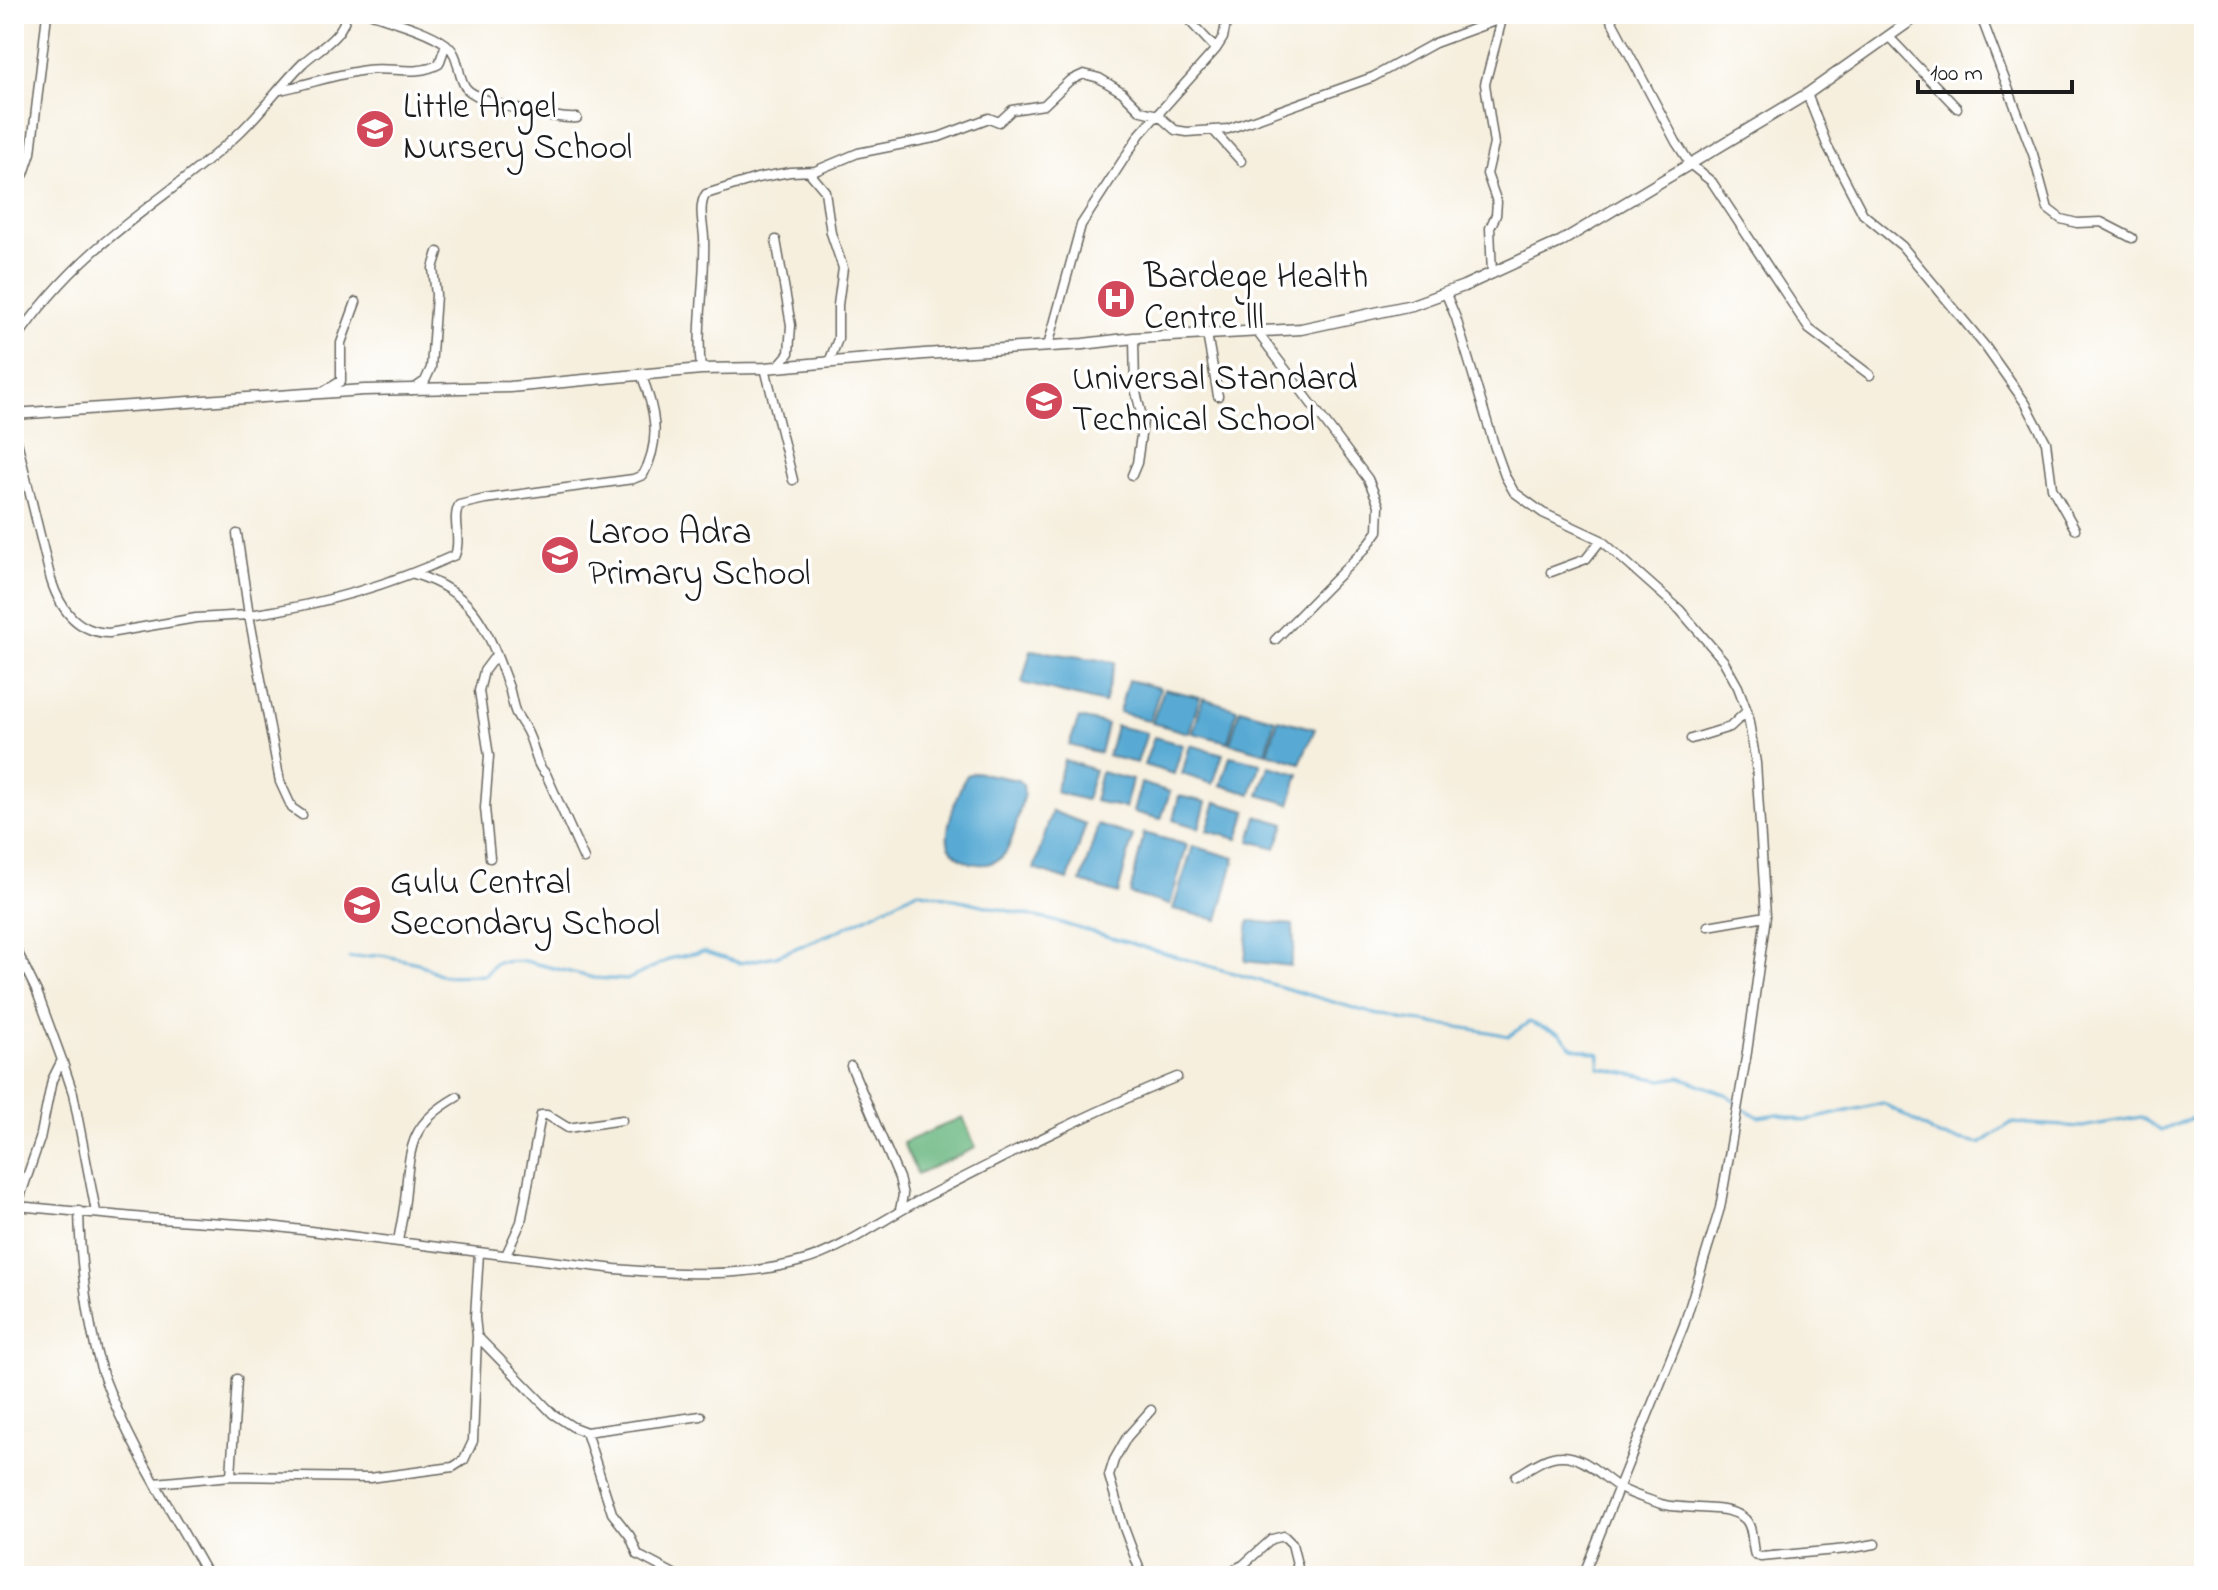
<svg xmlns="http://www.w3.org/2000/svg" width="2218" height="1590" viewBox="0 0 2218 1590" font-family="'Indie Flower',sans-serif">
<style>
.forest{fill:#6cb882;stroke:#446a4f;stroke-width:2}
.water{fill:#59aad4;stroke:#3a6378;stroke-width:2}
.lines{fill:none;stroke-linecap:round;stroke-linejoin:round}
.stream{stroke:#59aad4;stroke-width:3}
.minor-casing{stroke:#686660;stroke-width:11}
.tertiary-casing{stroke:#686660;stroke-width:13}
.minor{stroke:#fff;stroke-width:8}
.tertiary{stroke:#fff;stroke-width:10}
.labels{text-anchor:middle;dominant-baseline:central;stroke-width:7;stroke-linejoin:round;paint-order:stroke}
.poi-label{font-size:36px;fill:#1c1c1c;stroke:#fff;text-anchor:start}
</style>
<rect width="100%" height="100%" fill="#fff"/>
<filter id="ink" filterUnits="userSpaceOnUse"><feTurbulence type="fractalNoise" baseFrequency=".0125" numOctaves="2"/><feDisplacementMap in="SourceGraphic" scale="16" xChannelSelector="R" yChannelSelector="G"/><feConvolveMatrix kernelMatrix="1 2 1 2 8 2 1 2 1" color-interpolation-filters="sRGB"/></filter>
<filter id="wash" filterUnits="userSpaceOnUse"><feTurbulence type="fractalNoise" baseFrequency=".006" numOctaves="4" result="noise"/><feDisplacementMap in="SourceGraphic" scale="32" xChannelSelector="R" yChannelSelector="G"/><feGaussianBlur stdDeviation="1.8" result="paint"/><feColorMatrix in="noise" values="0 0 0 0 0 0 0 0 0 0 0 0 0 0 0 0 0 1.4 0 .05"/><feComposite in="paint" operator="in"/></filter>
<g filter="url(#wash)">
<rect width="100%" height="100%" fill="#f6efde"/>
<!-- forest -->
<path class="forest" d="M963 1117 976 1148 917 1174 903 1143Z"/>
<!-- water -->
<path class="water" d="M1031 650 1115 662 1104 703 1022 683Z
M1128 680 1160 688 1150 721 1119 712Z
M1164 689 1200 697 1189 733 1152 723Z
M1203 698 1237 709 1228 742 1193 733Z
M1240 709 1275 719 1266 753 1230 743Z
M1079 718 1107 724 1100 753 1069 745Z
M1278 719 1315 729 1300 763 1268 753Z
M1116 726 1147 733 1137 763 1108 756Z
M1154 737 1183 745 1174 774 1144 765Z
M1190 745 1223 754 1213 784 1182 774Z
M1230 756 1261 763 1251 794 1221 785Z
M1064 760 1095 770 1086 800 1055 792Z
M1269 766 1299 774 1290 804 1259 795Z
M975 772 1018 780 1023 785 1024 794C1019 811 1016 832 1008 848 996 874 959 866 949 845 943 832 959 787 967 775Z
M1101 772 1132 780 1125 808 1094 801Z
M1141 783 1170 792 1161 819 1133 812Z
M1179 796 1206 802 1199 828 1173 820Z
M1216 802 1247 811 1238 839 1207 831Z
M1052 811 1086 824 1068 880 1034 869Z
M1257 816 1285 824 1276 848 1250 841Z
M1098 825 1133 836 1118 894 1081 882Z
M1144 833 1187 845 1170 905 1130 894Z
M1193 846 1235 858 1218 920 1173 909Z
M1249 921 1293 925 1294 947 1290 966 1245 961Z"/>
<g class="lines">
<!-- stream -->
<path class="stream" d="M349 958 381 955 418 963 443 976 485 975 496 962 525 961 594 978 627 980 672 958 704 952 740 963 776 956 840 930 918 891 1050 920 1378 1015C1390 1014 1397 1019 1408 1020 1442 1025 1476 1028 1509 1036L1529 1022 1560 1034 1572 1047 1600 1054 1599 1068 1662 1080 1680 1077 1728 1095 1738 1105 1759 1117 1777 1114 1804 1121 1883 1103 1939 1136 1980 1144 2011 1123 2082 1127 2141 1117 2161 1131 2204 1113"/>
</g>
</g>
<g filter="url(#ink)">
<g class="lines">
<!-- minor casing -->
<g class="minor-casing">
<path id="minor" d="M372 14C393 21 429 31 446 44 461 56 456 74 466 88 478 103 557 120 577 118
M1183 14 1216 49
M1608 14 1676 142 1691 165 1712 182 1809 329 1870 375
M1980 14 2033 154 2048 209 2061 219 2077 223 2101 222 2132 238
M1889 37 1957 108
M280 90C309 84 336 74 366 70 391 66 416 77 439 64L446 44
M1807 94 1827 145 1863 214 1902 246 1985 346 2026 404 2046 442 2052 488 2075 529
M1213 130 1241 161
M809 172 825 191 831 233 843 268 838 305V339L829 362
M14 185 24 174 31 153 47 14
M776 240 791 325 789 353 777 367
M1492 274 1490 228 1496 215 1497 202 1487 174 1494 144 1485 84 1502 19
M1446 294 1456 318 1495 448 1505 476 1514 492 1543 513 1601 540 1680 610 1723 660 1738 687 1747 711 1756 763 1766 916 1747 1052 1720 1208 1684 1325 1583 1576
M1258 333 1368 479 1379 505 1378 531 1365 549 1275 640
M1207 334 1218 396
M14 343C37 308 63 279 94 251 140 210 192 177 237 135 261 113 280 86 303 63 318 49 344 36 346 14
M1048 346 1081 225 1140 134 1216 49 1223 38 1228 14
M765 368 793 480
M701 369C696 325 706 281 704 237 703 223 698 205 706 194L757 178 790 172 815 171 858 153 939 137 989 118 999 122 1012 110 1044 105 1069 81 1084 74 1099 78 1122 92 1141 111 1158 115 1175 130 1187 132 1228 129 1373 77 1435 43 1514 14
M412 390 425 381 431 368 436 295 433 268 438 252
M323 392 341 381V343L356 302
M14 429 51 580C60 608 76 632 109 633L196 618 249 615 280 782 292 808 302 815
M1132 475 1137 463 1143 421 1135 388 1134 338
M237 534 249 615C320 605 390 585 455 555 462 539 451 520 459 505L485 499 633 479 643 475C662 440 655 409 641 374
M1551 572 1586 559 1601 540
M414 574C476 593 487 629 508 685 512 695 512 707 517 715 521 722 526 728 529 736 535 749 536 766 546 774L584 859
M1691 739 1730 727 1747 711
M490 858 485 808 489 756 479 691 484 671 496 655
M1708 926 1766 916
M14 945 37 992 62 1060 52 1080 40 1139 17 1206 15 1205
M62 1060 73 1093 96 1212
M851 1066 899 1178 903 1195 900 1210
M17 1206 145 1218 270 1226 615 1269C677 1274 740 1278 802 1261 840 1251 884 1219 920 1200 1005 1156 1089 1113 1177 1077
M79 1211C80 1260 88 1334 105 1380 131 1449 173 1512 208 1576
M398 1241C401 1224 405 1207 406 1190 410 1142 413 1122 457 1097
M479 1253 475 1317 477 1336 553 1414 573 1427 586 1432 701 1416
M506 1255 521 1222 541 1115H547L568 1128 622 1120
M586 1432 612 1513 630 1536 638 1555 674 1574
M231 1476 237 1379
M1516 1476C1529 1469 1545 1456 1561 1456 1584 1455 1602 1477 1620 1488 1632 1495 1647 1499 1661 1504 1684 1511 1728 1503 1745 1519 1754 1528 1751 1544 1755 1555L1761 1557 1847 1549 1875 1544
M155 1483 231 1476 370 1478 453 1467 464 1460 473 1441 477 1336
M1142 1576 1124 1528 1109 1476 1114 1460 1127 1437 1151 1410
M1220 1576 1243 1565 1272 1539 1284 1536 1292 1544 1300 1576"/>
</g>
<!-- tertiary casing -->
<g class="tertiary-casing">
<path id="tertiary" d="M14 414 364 390 510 387 701 369 765 368 924 354 1083 344 1134 338 1301 329 1412 305 1464 286 1560 242 1807 94 1920 14"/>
</g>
<!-- minor -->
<use href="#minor" class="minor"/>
<!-- tertiary -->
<use href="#tertiary" class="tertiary"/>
</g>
</g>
<!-- icons -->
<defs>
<g id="school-disc" transform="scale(2)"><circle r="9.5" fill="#d1495b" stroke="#fff"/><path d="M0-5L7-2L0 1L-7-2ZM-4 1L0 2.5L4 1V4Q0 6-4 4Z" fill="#fff"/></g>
<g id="hospital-disc" transform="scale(2)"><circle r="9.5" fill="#d1495b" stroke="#fff"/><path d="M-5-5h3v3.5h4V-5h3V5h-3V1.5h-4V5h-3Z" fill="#fff"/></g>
</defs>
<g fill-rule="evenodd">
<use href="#school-disc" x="375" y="129"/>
<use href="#hospital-disc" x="1116" y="299"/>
<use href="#school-disc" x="1044" y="401"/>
<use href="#school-disc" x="560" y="555"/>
<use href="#school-disc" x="362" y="905"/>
</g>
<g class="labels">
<!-- poi labels -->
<g class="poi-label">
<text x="403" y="108">Little Angel<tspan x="403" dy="41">Nursery School</tspan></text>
<text x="1144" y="278">Bardege Health<tspan x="1144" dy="41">Centre lll</tspan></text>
<text x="1072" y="380">Universal Standard<tspan x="1072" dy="41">Technical School</tspan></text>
<text x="588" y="534">Laroo Adra<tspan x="588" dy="41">Primary School</tspan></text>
<text x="390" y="884">Gulu Central<tspan x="390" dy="41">Secondary School</tspan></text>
</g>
</g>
<!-- margin -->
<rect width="2218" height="1590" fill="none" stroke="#fff" stroke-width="48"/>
<!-- scale -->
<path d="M1918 80v12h154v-12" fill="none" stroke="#1c1c1c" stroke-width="4"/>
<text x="1930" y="80" font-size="24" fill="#1c1c1c" stroke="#ffffff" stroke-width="6" paint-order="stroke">100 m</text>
</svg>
